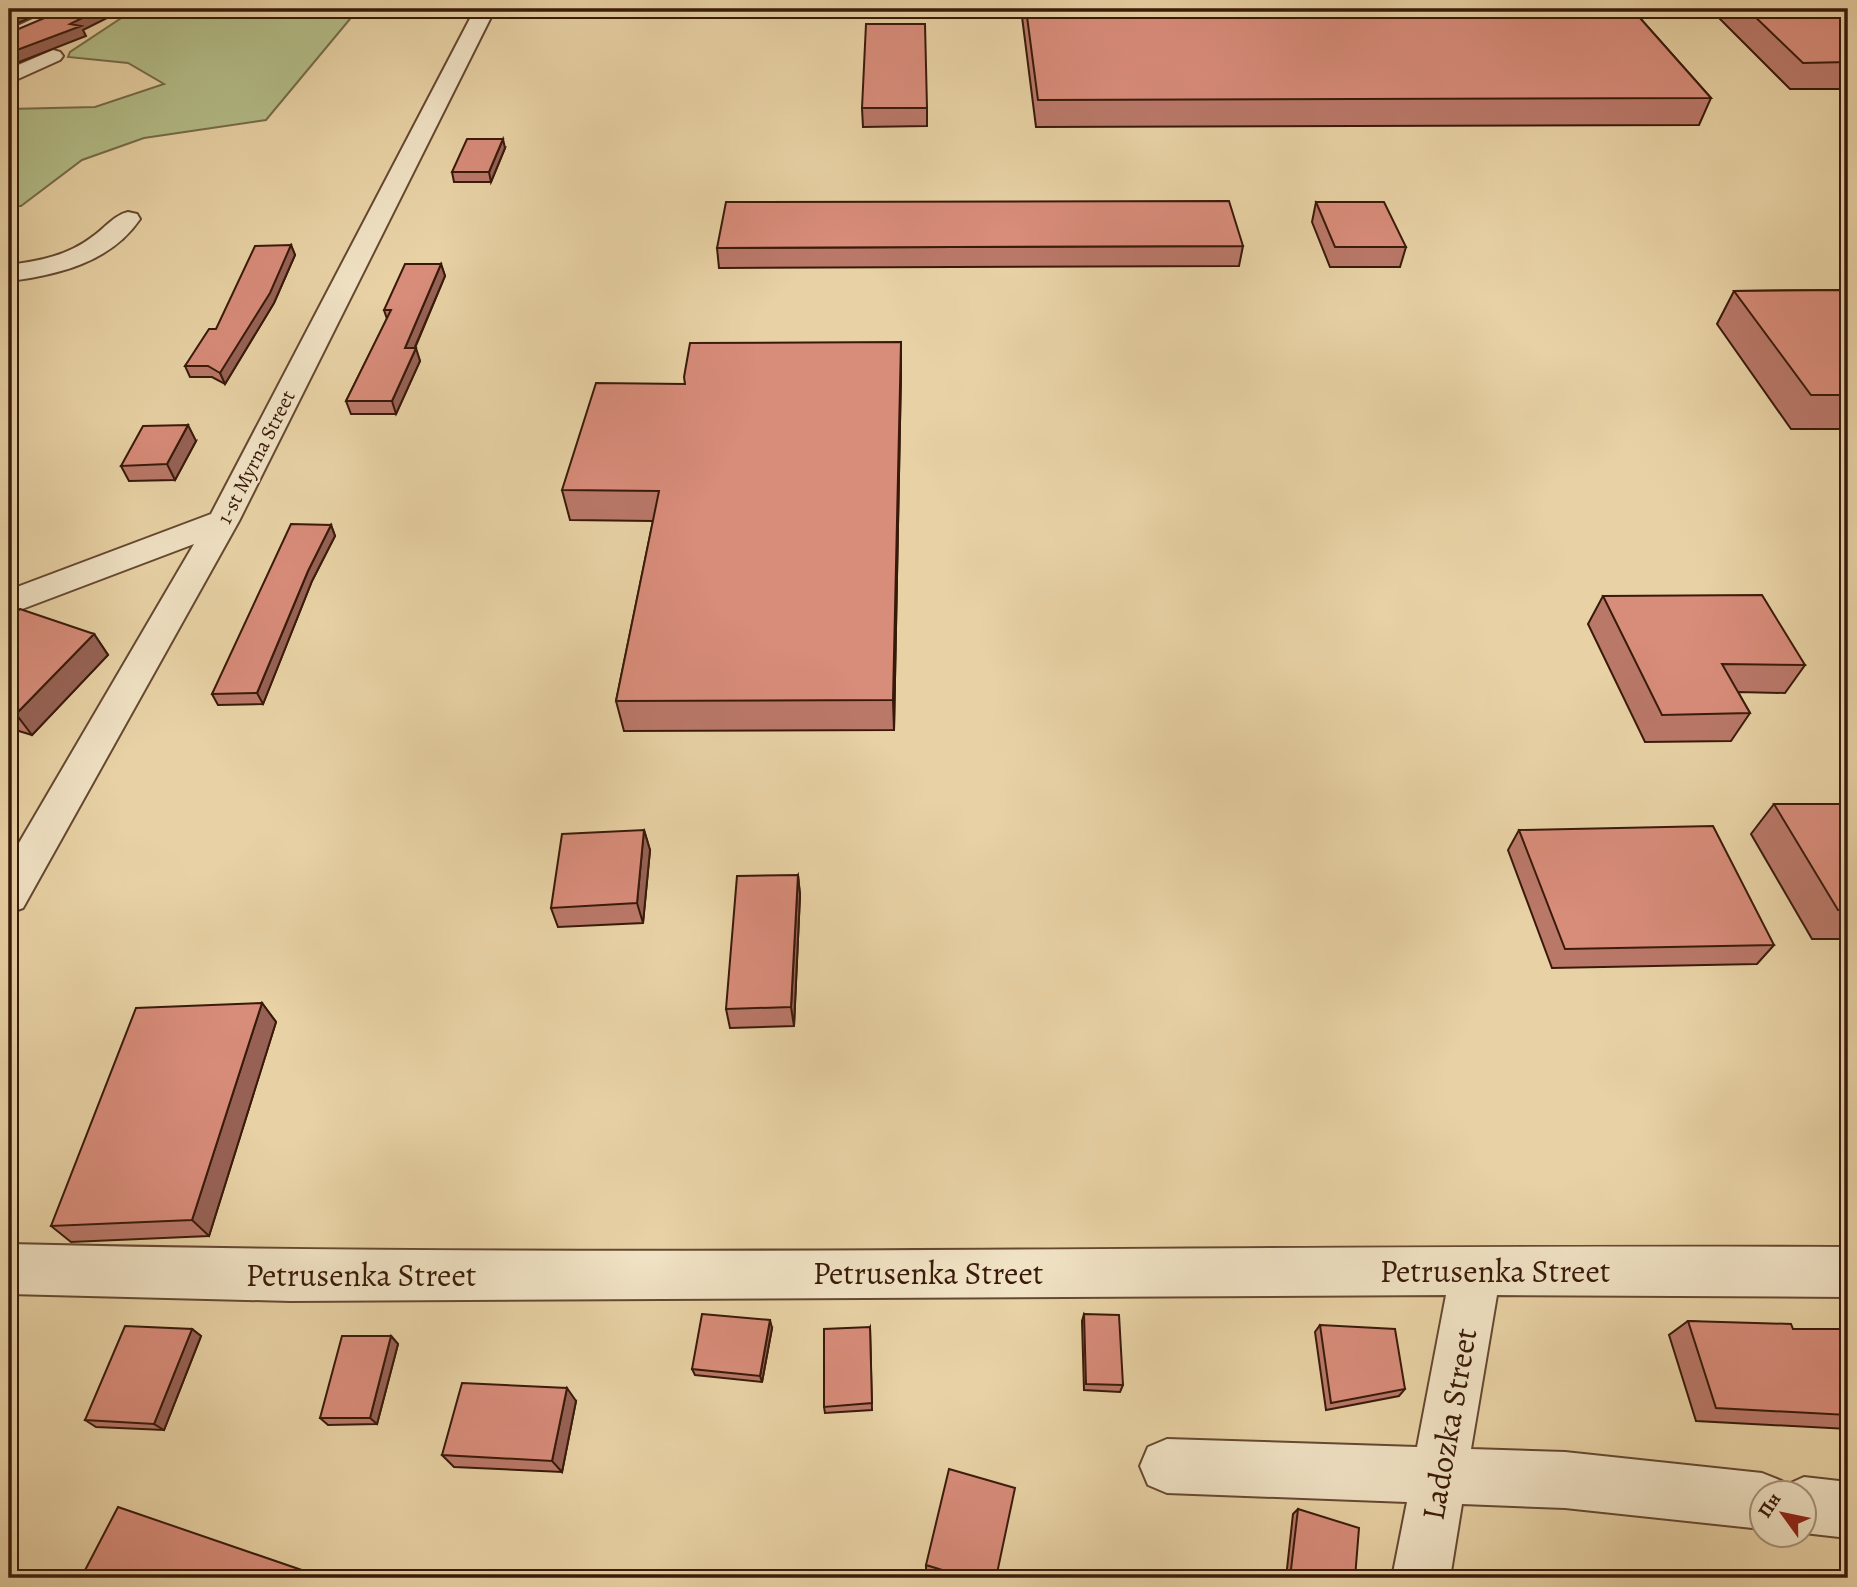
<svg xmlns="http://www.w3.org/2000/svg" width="1857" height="1587" viewBox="0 0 1857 1587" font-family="Alegreya,serif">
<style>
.green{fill:#b3bd88;stroke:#766c49;stroke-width:2}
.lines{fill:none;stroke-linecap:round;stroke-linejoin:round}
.street-casing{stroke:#654831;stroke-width:4}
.street{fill:#f0e2c4;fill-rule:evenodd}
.wall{fill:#ba7869;stroke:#391a0a;stroke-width:2}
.shaded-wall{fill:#976255;stroke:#391a0a;stroke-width:2}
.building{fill:#d88c7a;stroke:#391a0a;stroke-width:2}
.labels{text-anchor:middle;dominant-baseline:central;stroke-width:5;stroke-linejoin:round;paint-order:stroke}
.far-street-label{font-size:21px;fill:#391a0a;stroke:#f0e2c4}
.near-street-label{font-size:32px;fill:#391a0a;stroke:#f0e2c4}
</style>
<rect width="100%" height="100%" fill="#e8d2a5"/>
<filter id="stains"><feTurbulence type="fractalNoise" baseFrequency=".00286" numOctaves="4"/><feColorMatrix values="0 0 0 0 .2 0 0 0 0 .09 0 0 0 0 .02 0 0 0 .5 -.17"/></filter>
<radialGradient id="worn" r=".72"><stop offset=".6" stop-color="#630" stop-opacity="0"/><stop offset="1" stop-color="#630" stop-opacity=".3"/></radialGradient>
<!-- green -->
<path class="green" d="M135 9H353L350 19 266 120 144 138 82 160 21 206H9V109L95 107 164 84 128 63 68 57 70 52Z"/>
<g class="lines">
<!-- street casing -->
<g class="street-casing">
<path id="street" d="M28 9H55L61 18 58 22 9 44V30L39 16Z
M475 9H495L239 521 23 908 9 913V860L194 544 9 614V590L211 514Z
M53 50 60 52 63 56 60 60 9 83V69Z
M128 212 137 214 140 219C111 262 58 275 9 281V265C39 261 67 256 92 237 104 229 114 215 128 212Z
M9 1244C622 1259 1235 1244 1848 1247V1297L1497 1295 1471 1449 1565 1452 1762 1473 1782 1481 1784 1486 1804 1477 1848 1482V1538L1804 1533V1492H1762V1529L1565 1508 1462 1504 1450 1578H1392L1407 1502 1167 1493 1148 1485 1140 1466 1148 1447 1167 1439 1417 1447 1446 1295 291 1301 9 1294Z"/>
</g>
<!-- street -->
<use href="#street" class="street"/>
</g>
<!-- wall -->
<path class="wall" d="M1021 9H1632L1711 98 1699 125 1036 127Z
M1710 9H1848V89H1790Z
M862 108H927V126L863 127Z
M505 148 491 182H454L452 172Z
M1316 202 1406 247 1400 267H1330L1312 222Z
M291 245 295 255 274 303 225 384 212 377H190L185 366Z
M1243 246 1239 266 719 268 717 248Z
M441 264 445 276 415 348 420 361 396 414H351L346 401 387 319 384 310Z
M1848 290V429H1791L1717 324 1734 291Z
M901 342V372L894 730 624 731 616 701 653 521 570 520 562 490 685 384Z
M196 441 175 480 129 481 121 466Z
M331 525 335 536 312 581 263 704 218 705 212 694Z
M1603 596 1805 665 1785 693 1738 692 1750 713 1731 741 1645 742 1588 624Z
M9 619 94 634 108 655 32 735 9 728Z
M1774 804H1848V939H1812L1751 834Z
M644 830 650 850 643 923 558 927 551 908Z
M1519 830 1774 945 1757 964 1552 968 1508 850Z
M798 875 800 895 794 1026 730 1028 726 1009Z
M262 1003 276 1022 209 1236 71 1242 51 1226Z
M1084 1314 1123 1385 1120 1392 1084 1390 1082 1321Z
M1688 1321 1793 1329H1848V1429L1696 1421 1669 1335Z
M1320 1325 1405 1389 1399 1396 1326 1410 1315 1332Z
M870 1327 872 1410 825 1413 824 1407Z
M772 1328 762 1382 695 1375 692 1369Z
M192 1329 201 1336 164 1430 96 1427 85 1420Z
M391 1336 398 1344 377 1424 328 1425 320 1418Z
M576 1401 562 1472 454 1467 442 1455Z
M1298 1509 1355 1578H1286L1293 1514Z
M926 1565 996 1578H952L926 1570Z"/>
<!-- shaded-wall -->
<path class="shaded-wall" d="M21 9H30L34 16 9 27V14Z
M100 9H110L113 15 83 30 86 36 9 66V53Z
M503 139 505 148 491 182 489 172Z
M291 245 295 255 274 303 225 384 220 373Z
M441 264 445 276 409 361 405 348Z
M901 342V372L894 730 893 700Z
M416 348 420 361 396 414 392 401Z
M188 425 196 441 175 480 167 464Z
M331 525 335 536 312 581 263 704 257 693 308 571Z
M94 634 108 655 32 735 16 714Z
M644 830 650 850 643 923 637 903Z
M798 875 800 895 794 1026 791 1007Z
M262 1003 276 1022 209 1236 192 1220Z
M770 1320 772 1328 762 1382 760 1376Z
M192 1329 201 1336 164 1430 154 1424Z
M391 1336 398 1344 377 1424 370 1418Z
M567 1388 576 1401 562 1472 552 1461Z"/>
<!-- building -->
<path class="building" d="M9 9H21L9 14Z
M57 9H100L70 24 81 26 9 53V33L54 14Z
M1026 9H1632L1711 98 1038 100Z
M1747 9H1848V62L1803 63Z
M866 24H925L927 108H862Z
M467 139H503L489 172H452Z
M1229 201 1243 246 717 248 726 202Z
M1316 202H1384L1406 247H1335Z
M291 245 270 293 220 373 208 366H185L209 329H216L255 246Z
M405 264H441L405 348H416L392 401H346L391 310H384Z
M1848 290V395H1811L1734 291Z
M901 342 893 700 616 701 659 491 562 490 596 383 685 384 684 377 690 343Z
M188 425 167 464 121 466 143 426Z
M291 524 331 525 308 571 257 693 212 694Z
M1762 595 1805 665 1722 664 1750 713 1662 715 1603 596Z
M20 609 94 634 16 714 9 712V619Z
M1774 804H1848V910H1838Z
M1713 826 1774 945 1565 949 1519 830Z
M644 830 637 903 551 908 562 834Z
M798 875 791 1007 726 1009 737 876Z
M262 1003 192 1220 51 1226 136 1008Z
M702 1314 770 1320 760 1376 692 1369Z
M1084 1314 1119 1315 1123 1385 1086 1384Z
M1688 1321 1791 1324 1793 1329H1848V1415L1716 1408Z
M1320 1325 1395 1329 1405 1389 1331 1403Z
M125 1326 192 1329 154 1424 85 1420Z
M870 1327 872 1403 824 1407V1329Z
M342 1336H391L370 1418H320Z
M462 1383 567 1388 552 1461 442 1455Z
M949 1469 1015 1488 996 1578H968L926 1565Z
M118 1507 325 1578H89L82 1576Z
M1298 1509 1359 1528 1355 1578H1290Z"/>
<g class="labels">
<!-- far-street labels -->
<g class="far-street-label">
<text transform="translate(256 457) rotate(-63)">1-st Myrna Street</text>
</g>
<!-- near-street labels -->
<g class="near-street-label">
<text x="1495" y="1271">Petrusenka Street</text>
<text x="928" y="1273">Petrusenka Street</text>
<text x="361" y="1275">Petrusenka Street</text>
<text transform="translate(1449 1424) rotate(-80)">Ladozka Street</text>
</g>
</g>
<!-- margin -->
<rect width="1857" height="1587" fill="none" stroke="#e8d2a5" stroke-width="35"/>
<rect x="10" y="10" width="1836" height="1566" fill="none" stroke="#391a0a" stroke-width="3.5"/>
<rect x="18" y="18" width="1822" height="1552" fill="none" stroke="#391a0a" stroke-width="2"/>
<!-- north arrow -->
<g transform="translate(1783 1514) rotate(303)"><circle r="33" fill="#f0e2c4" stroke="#a7927a" stroke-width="2"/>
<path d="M0-5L12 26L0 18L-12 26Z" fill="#8f2418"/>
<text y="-10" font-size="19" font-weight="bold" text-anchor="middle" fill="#391a0a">Пн</text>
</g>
<rect width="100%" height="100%" filter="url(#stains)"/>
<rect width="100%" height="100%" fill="url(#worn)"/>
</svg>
